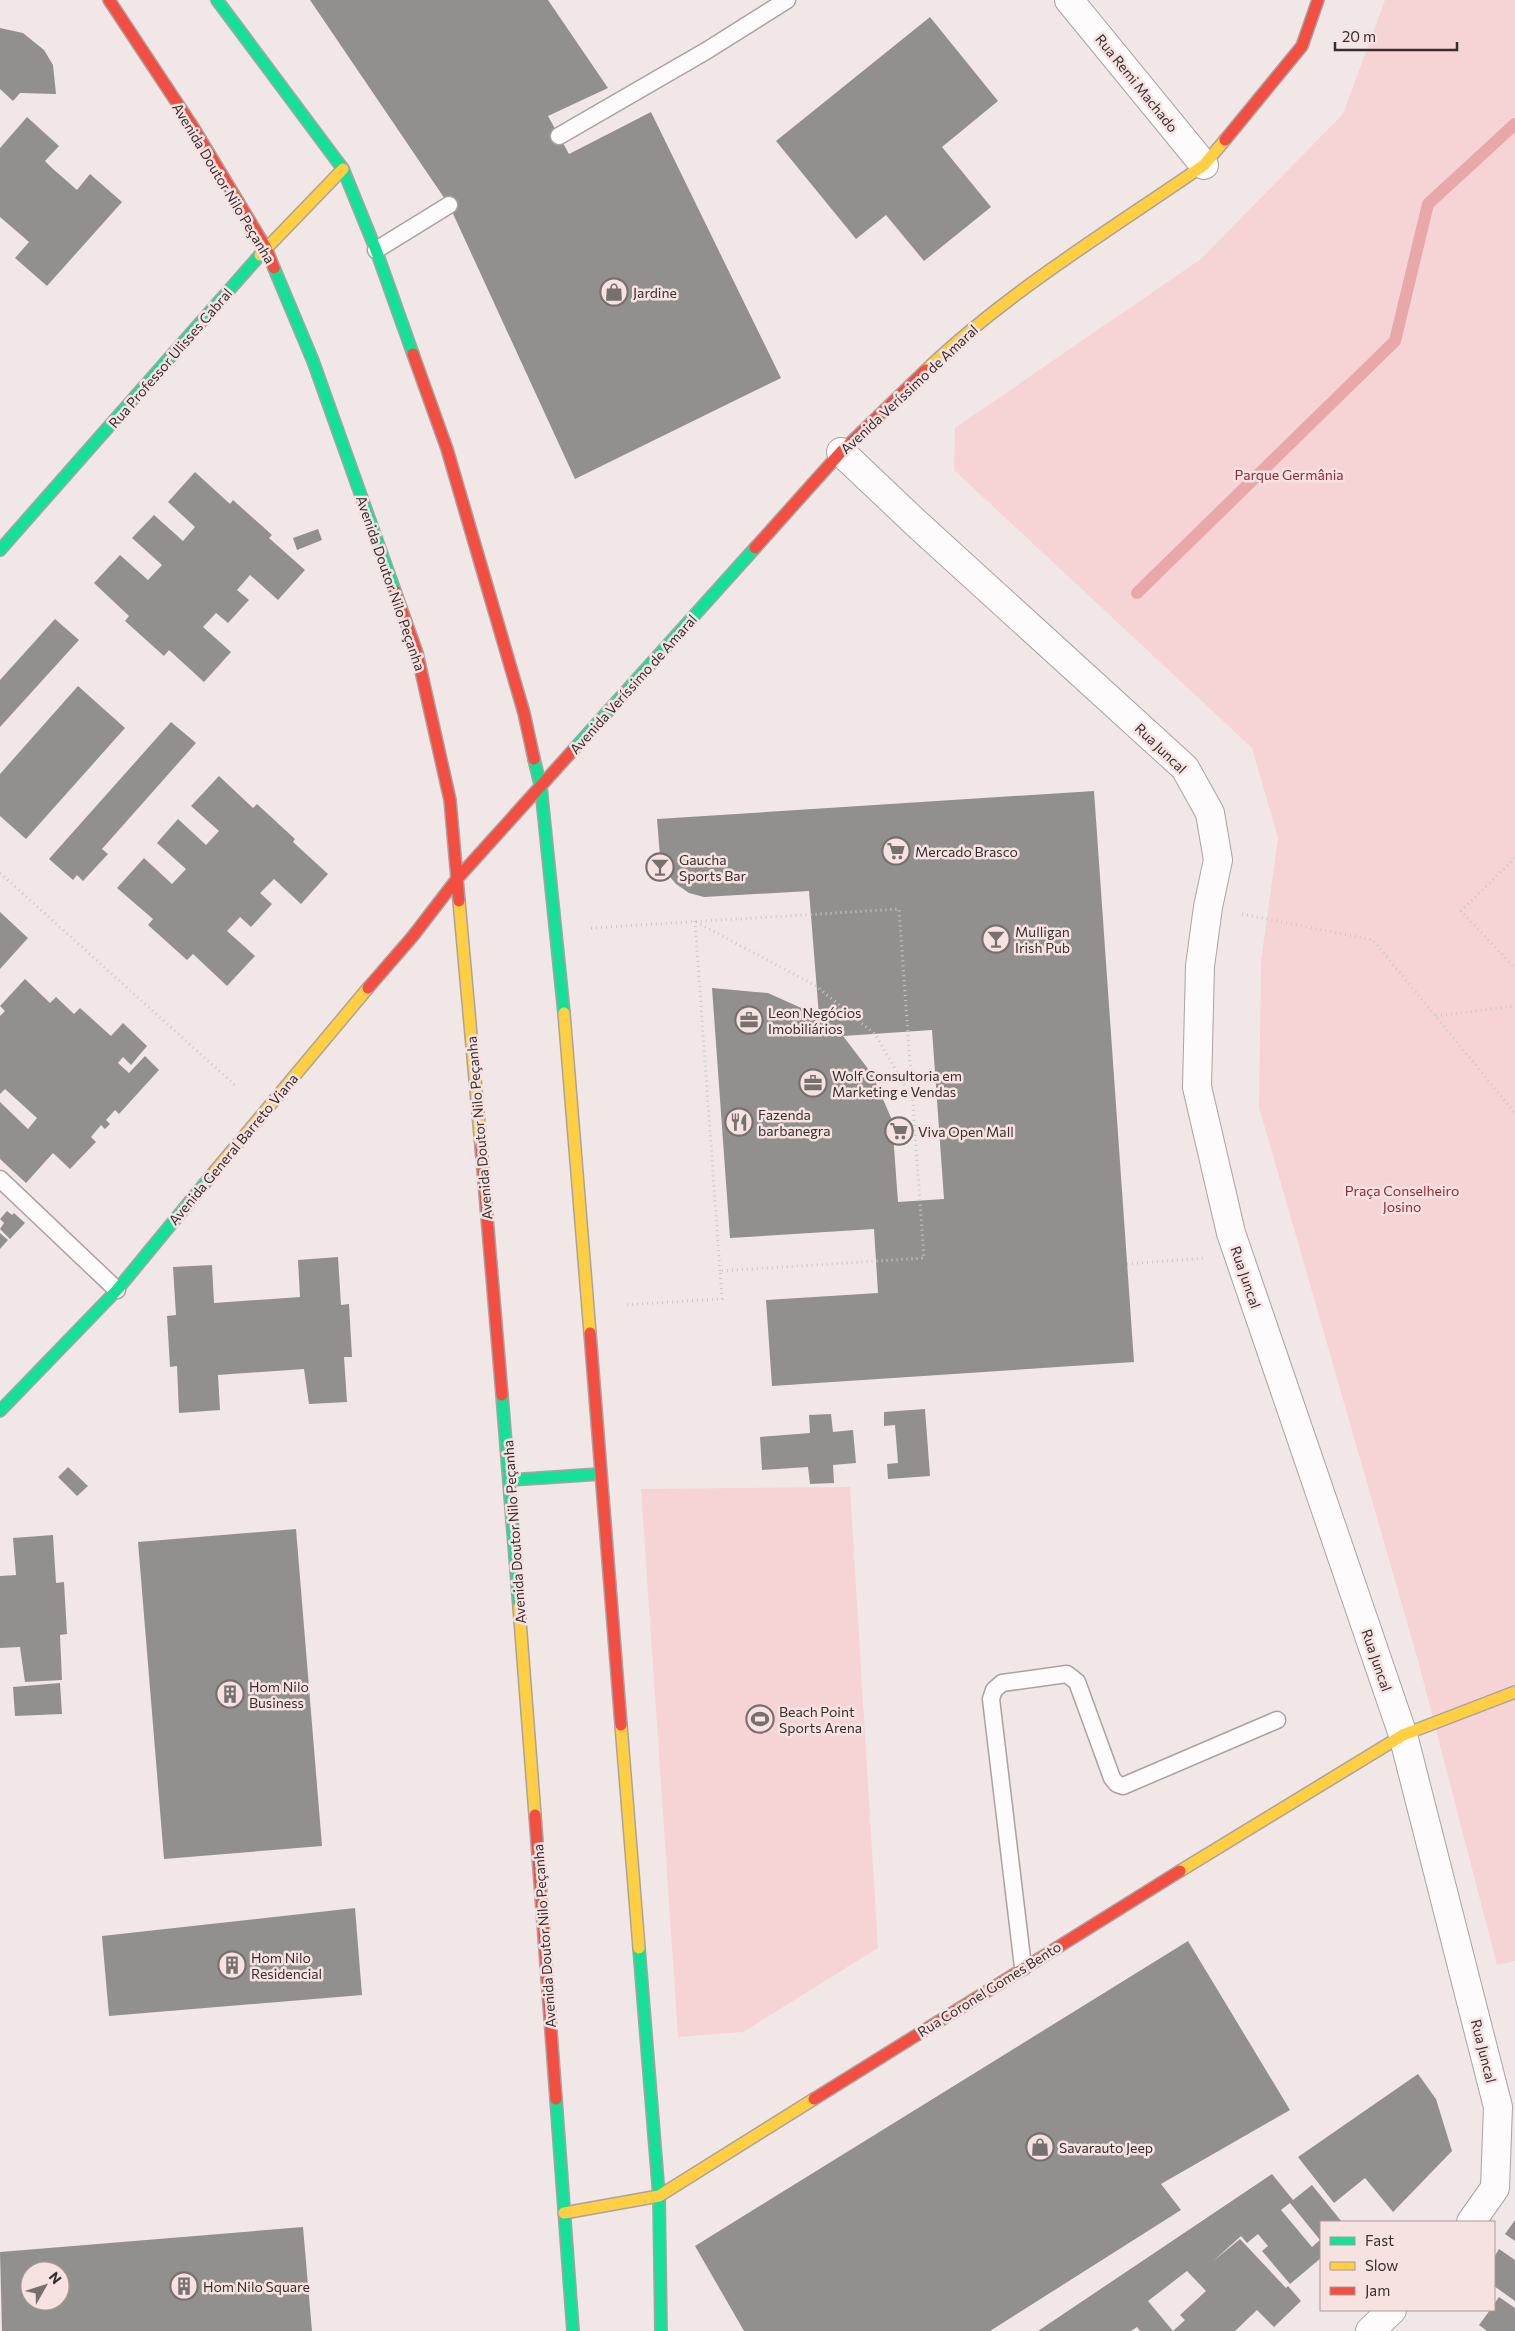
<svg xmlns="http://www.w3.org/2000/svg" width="1515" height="2331" viewBox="0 0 1515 2331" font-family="Commissioner,sans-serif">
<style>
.green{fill:#f6d4d5}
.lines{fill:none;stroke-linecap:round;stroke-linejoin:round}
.stream{stroke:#e8a7a9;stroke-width:12}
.building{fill:#92908e;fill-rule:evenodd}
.lane-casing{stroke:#aaa2a2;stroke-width:19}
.street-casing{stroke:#aaa2a2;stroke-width:30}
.fast-casing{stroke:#aaa2a2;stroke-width:14}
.slow-casing{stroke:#aaa2a2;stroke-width:14}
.jam-casing{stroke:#aaa2a2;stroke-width:14}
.path{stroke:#cbc8c8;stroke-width:3;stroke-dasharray:1 4;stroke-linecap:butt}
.lane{stroke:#fdfbfb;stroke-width:16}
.street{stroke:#fdfbfb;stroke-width:28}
.fast{stroke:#16e098;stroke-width:11}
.slow{stroke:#ffcf43;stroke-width:11}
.jam{stroke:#f24e42;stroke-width:11}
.labels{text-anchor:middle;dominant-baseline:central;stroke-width:5;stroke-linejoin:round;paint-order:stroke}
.street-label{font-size:14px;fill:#372f2f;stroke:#f7e2e2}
.poi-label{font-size:14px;fill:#372f2f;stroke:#f7e2e2;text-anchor:start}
.park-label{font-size:14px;fill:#902937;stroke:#f7e2e2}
</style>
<rect width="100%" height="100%" fill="#f2e7e7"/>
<!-- green -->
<path class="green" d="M1385 0H1515V1961L1497 1965 1419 1664 1259 1107 1261 961 1278 838 1252 748 954 470 955 428 1201 259 1343 114Z
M850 1487 878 1948 743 2032 678 2037 641 1489Z"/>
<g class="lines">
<!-- stream -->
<path class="stream" d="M1137 593 1395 341 1428 204 1515 124"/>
</g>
<!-- building -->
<path class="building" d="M310 0H548L608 88 548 116 569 154 651 112 781 378 575 479 449 205Z
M930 17 998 101 942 147 991 207 924 261 886 215 856 239 776 141Z
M0 28 23 33 44 50 53 65 56 94 20 93 13 101 0 89Z
M27 117 59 146 45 161 52 168 77 190 90 174 122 202 47 286 15 258 29 242 0 217V148Z
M195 472 230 504 233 500 272 535 269 538 305 570 278 600 250 575 237 590 249 600 228 623 216 613 203 627 231 652 204 682 169 650 164 656 125 621 129 616 94 583 120 555 148 580 162 565 132 538 154 515 183 541 195 527 168 502Z
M318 529 322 540 297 550 293 538Z
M55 619 79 640 0 727V680Z
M78 686 125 728 26 839 0 816V774Z
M171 722 196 743 102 849 108 854 83 881 77 875 73 880 49 859Z
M219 776 253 808 257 804 295 839 293 842 328 874 301 904 274 879 260 893 272 904 251 927 240 917 227 931 255 956 227 986 193 954 187 960 148 925 153 919 117 888 144 858 172 884 186 869 157 843 178 819 206 845 219 831 191 806Z
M1094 791 1134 1362 772 1386 766 1300 878 1293 874 1229 730 1238 712 988 768 993 819 1016 809 891 704 897 689 893 676 884 666 872 660 857 657 819ZM932 1030 944 1199 898 1202 892 1120 872 1074 843 1036Z
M0 912 28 938 0 969Z
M25 979 50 1003 56 997 74 1014 80 1008 111 1036 123 1023 147 1046 131 1065 123 1057 118 1063 129 1073 145 1056 159 1070 119 1114 115 1110 106 1120 110 1124 105 1129 101 1125 91 1137 96 1142 70 1169 53 1153 26 1183 0 1159V1102L28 1129 37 1118 5 1089 0 1094V1016L5 1011 0 1006Z
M7 1211 12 1215 14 1213 25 1223 10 1239 0 1229 4 1223 0 1219Z
M0 1233 8 1240 0 1249Z
M338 1257 341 1305 349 1304 352 1357H344L347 1402 309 1404 304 1369 218 1375 220 1410 179 1413 177 1366 170 1367 167 1316 176 1315 173 1267 212 1265 214 1303 300 1297 298 1260Z
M925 1409 930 1476 888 1479 887 1464 898 1463 895 1425 884 1426V1412Z
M831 1414 833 1432 853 1430 856 1463 833 1465 834 1483 810 1484 808 1467 762 1470 760 1437 810 1433 809 1415Z
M68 1467 88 1486 77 1496 58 1477Z
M296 1529 322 1846 164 1859 138 1542Z
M53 1535 56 1583 64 1582 67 1634 60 1635 62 1680 25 1682 20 1647 0 1648V1576L16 1575 13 1538Z
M60 1683 62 1714 15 1716 13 1687Z
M355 1908 362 1995 109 2016 102 1936Z
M1188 1941 1290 2110 1161 2184 1181 2210 990 2331H744L695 2246Z
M1418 2074 1436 2099 1452 2151 1393 2212 1365 2178 1334 2203 1298 2157Z
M1272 2174 1293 2200 1312 2185 1342 2222H1321V2258L1290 2284 1262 2251 1268 2246 1258 2234 1247 2243 1241 2236 1212 2262 1240 2239 1286 2288 1288 2286 1301 2301 1274 2327 1257 2310 1235 2331H1173L1185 2320 1180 2315 1206 2291 1187 2271 1148 2301 1173 2331H1140L1137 2327 1131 2331H1038ZM1290 2203 1320 2240 1312 2247 1281 2210Z
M1515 2220V2241L1505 2234Z
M303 2227 312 2331H2L0 2252ZM30 2271H60V2301H30Z
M1499 2249 1515 2260V2301L1494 2286V2257Z
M1499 2297 1515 2308V2331H1487L1479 2325 1490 2310H1494V2304Z"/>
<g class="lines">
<!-- lane casing -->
<g class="lane-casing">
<path id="lane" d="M559 136 706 51 787 0
M376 250 449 205
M0 1179 117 1290
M1023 1967 991 1699 994 1690 1002 1683 1067 1674 1077 1682 1112 1778 1117 1784 1123 1786 1277 1720"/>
</g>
<!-- street casing -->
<g class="street-casing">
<path id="street" d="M1069 0 1204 165
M841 452 917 524 1185 768 1210 813 1218 860 1208 907 1200 966 1197 1087 1231 1233 1403 1735 1498 2107 1495 2188 1471 2222
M1370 2331 1392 2310"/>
</g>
<!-- fast casing -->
<g class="fast-casing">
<path id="fast" d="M217 0 343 169 376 250 413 354
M274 268 313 361 395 591
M0 550 260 255
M575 748 755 548
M534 759 541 788 564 1013
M502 1395 519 1607
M0 1411 117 1290 215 1171
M510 1480 600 1474
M639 1948 659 2196 661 2331
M556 2099 573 2331"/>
</g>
<!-- slow casing -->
<g class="slow-casing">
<path id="slow" d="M260 255 343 169
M926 370C1009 291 1110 230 1204 165L1225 140
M459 901 481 1146
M564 1013 590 1333
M215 1171 368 988
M519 1607 535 1815
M621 1725 639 1948
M1180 1871 1403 1735 1515 1692
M564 2213 659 2196 814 2099"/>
</g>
<!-- jam casing -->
<g class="jam-casing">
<path id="jam" d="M109 0 193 127 266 248 274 268
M1225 140 1302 46 1318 0
M413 354 447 449 524 713 534 759
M755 548 841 452 926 370
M395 591 417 653 450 800 459 901
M368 988 413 936 456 880 575 748
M481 1146 502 1395
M590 1333 621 1725
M535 1815 556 2099
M814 2099 1180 1871"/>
</g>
<!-- path -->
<path class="path" d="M1515 858 1461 911 1515 968
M0 873 237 1087
M1242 914 1373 940 1515 1113
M695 921 720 1271
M696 922 816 986 875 1034 912 1098
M591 928 899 909 924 1258 720 1271 722 1299 623 1305
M1436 1016 1515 1006
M1127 1264 1204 1258"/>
<!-- lane -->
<use href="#lane" class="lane"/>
<!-- street -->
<use href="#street" class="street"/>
<!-- fast -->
<use href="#fast" class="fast"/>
<!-- slow -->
<use href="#slow" class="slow"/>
<!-- jam -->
<use href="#jam" class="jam"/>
</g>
<!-- icons -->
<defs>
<g id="shop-ring" transform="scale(1.4375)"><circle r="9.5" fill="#f7e2e2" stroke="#786f6f" stroke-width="1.5"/><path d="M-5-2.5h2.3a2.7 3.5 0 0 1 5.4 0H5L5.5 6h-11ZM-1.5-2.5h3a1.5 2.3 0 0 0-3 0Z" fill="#786f6f"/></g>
<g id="supermarket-ring" transform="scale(1.4375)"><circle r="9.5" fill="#f7e2e2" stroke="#786f6f" stroke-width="1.5"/><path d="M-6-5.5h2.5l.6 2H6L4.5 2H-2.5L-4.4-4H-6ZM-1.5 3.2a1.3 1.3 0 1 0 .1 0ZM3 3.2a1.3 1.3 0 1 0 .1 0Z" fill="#786f6f"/></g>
<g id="bar-ring" transform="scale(1.4375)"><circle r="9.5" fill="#f7e2e2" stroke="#786f6f" stroke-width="1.5"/><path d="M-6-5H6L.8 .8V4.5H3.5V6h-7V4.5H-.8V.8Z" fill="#786f6f"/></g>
<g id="office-ring" transform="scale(1.4375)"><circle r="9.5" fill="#f7e2e2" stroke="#786f6f" stroke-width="1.5"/><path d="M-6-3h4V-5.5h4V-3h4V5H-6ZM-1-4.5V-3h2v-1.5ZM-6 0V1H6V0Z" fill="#786f6f"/></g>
<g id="restaurant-ring" transform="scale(1.4375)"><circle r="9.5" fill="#f7e2e2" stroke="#786f6f" stroke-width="1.5"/><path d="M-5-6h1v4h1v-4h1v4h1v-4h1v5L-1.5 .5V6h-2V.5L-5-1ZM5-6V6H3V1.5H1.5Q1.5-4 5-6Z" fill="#786f6f"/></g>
<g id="building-ring" transform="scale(1.4375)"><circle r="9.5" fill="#f7e2e2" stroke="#786f6f" stroke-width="1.5"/><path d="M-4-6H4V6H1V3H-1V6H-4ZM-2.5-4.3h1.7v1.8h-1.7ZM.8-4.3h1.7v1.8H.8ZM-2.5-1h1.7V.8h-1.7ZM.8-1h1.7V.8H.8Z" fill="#786f6f"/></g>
<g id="stadium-ring" transform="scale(1.4375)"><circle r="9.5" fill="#f7e2e2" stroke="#786f6f" stroke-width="1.5"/><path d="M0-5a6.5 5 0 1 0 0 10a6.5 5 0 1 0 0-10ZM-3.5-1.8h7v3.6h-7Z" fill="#786f6f"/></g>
</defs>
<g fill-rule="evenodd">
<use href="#shop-ring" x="614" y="292"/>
<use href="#supermarket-ring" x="896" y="851"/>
<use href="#bar-ring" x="660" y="867"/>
<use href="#bar-ring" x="996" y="939"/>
<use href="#office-ring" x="749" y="1020"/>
<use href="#office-ring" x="813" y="1083"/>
<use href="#restaurant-ring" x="739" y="1122"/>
<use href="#supermarket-ring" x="899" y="1131"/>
<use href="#building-ring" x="230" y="1694"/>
<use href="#stadium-ring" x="760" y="1719"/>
<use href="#building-ring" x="232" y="1965"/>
<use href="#shop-ring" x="1040" y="2147"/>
<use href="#building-ring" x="184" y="2286"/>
</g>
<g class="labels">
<!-- street labels -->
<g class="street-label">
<text transform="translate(1137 83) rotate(51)">Rua Remi Machado</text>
<text transform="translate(224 183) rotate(59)">Avenida Doutor Nilo Peçanha</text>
<text transform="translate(170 358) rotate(-49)">Rua Professor Ulisses Cabral</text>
<text transform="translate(909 389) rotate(-43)">Avenida Veríssimo de Amaral</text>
<text transform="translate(391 583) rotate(71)">Avenida Doutor Nilo Peçanha</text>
<text transform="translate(633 684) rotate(-48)">Avenida Veríssimo de Amaral</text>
<text transform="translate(1161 748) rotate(44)">Rua Juncal</text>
<text transform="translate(479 1128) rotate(-95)">Avenida Doutor Nilo Peçanha</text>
<text transform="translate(233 1149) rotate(-50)">Avenida General Barreto Viana</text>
<text transform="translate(1246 1277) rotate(71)">Rua Juncal</text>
<text transform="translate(514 1532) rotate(-94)">Avenida Doutor Nilo Peçanha</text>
<text transform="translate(1377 1660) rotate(71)">Rua Juncal</text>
<text transform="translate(544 1936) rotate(-94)">Avenida Doutor Nilo Peçanha</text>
<text transform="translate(989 1989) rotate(-32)">Rua Coronel Gomes Bento</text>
<text transform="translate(1484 2051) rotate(76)">Rua Juncal</text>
</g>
<!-- poi labels -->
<g class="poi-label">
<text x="633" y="292">Jardine</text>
<text x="915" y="851">Mercado Brasco</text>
<text x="679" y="859">Gaucha<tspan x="679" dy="16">Sports Bar</tspan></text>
<text x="1015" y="931">Mulligan<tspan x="1015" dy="16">Irish Pub</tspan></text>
<text x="768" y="1012">Leon Negócios<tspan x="768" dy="16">Imobiliários</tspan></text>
<text x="832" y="1075">Wolf Consultoria em<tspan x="832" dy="16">Marketing e Vendas</tspan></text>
<text x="758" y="1114">Fazenda<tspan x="758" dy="16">barbanegra</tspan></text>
<text x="918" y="1131">Viva Open Mall</text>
<text x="249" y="1686">Hom Nilo<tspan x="249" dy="16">Business</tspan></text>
<text x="779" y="1711">Beach Point<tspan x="779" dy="16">Sports Arena</tspan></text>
<text x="251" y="1957">Hom Nilo<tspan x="251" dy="16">Residencial</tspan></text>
<text x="1059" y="2147">Savarauto Jeep</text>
<text x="203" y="2286">Hom Nilo Square</text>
</g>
<!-- park labels -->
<g class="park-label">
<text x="1289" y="474">Parque Germânia</text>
<text x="1402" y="1190">Praça Conselheiro<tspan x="1402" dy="16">Josino</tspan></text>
</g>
</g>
<!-- legend -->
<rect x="1320" y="2221" width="175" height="90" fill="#f7e2e2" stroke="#aa9a9a"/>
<rect x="1330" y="2237" width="25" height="8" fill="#16e098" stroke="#aa9a9a"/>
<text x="1365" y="2246" font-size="15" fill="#372f2f">Fast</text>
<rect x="1330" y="2262" width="25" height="8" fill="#ffcf43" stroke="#aa9a9a"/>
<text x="1365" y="2271" font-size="15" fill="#372f2f">Slow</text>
<rect x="1330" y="2287" width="25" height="8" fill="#f24e42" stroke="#aa9a9a"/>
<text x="1365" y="2296" font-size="15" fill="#372f2f">Jam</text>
<!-- north arrow -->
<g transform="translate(45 2286) rotate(51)"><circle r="24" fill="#f7e2e2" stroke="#aa9a9a"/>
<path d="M0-4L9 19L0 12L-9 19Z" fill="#786f6f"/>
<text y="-8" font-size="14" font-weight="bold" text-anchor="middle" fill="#372f2f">N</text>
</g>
<!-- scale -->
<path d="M1335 42v8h122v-8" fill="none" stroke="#372f2f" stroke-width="2.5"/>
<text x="1342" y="42" font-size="15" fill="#372f2f" stroke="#f7e2e2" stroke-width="4" paint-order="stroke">20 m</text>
</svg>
